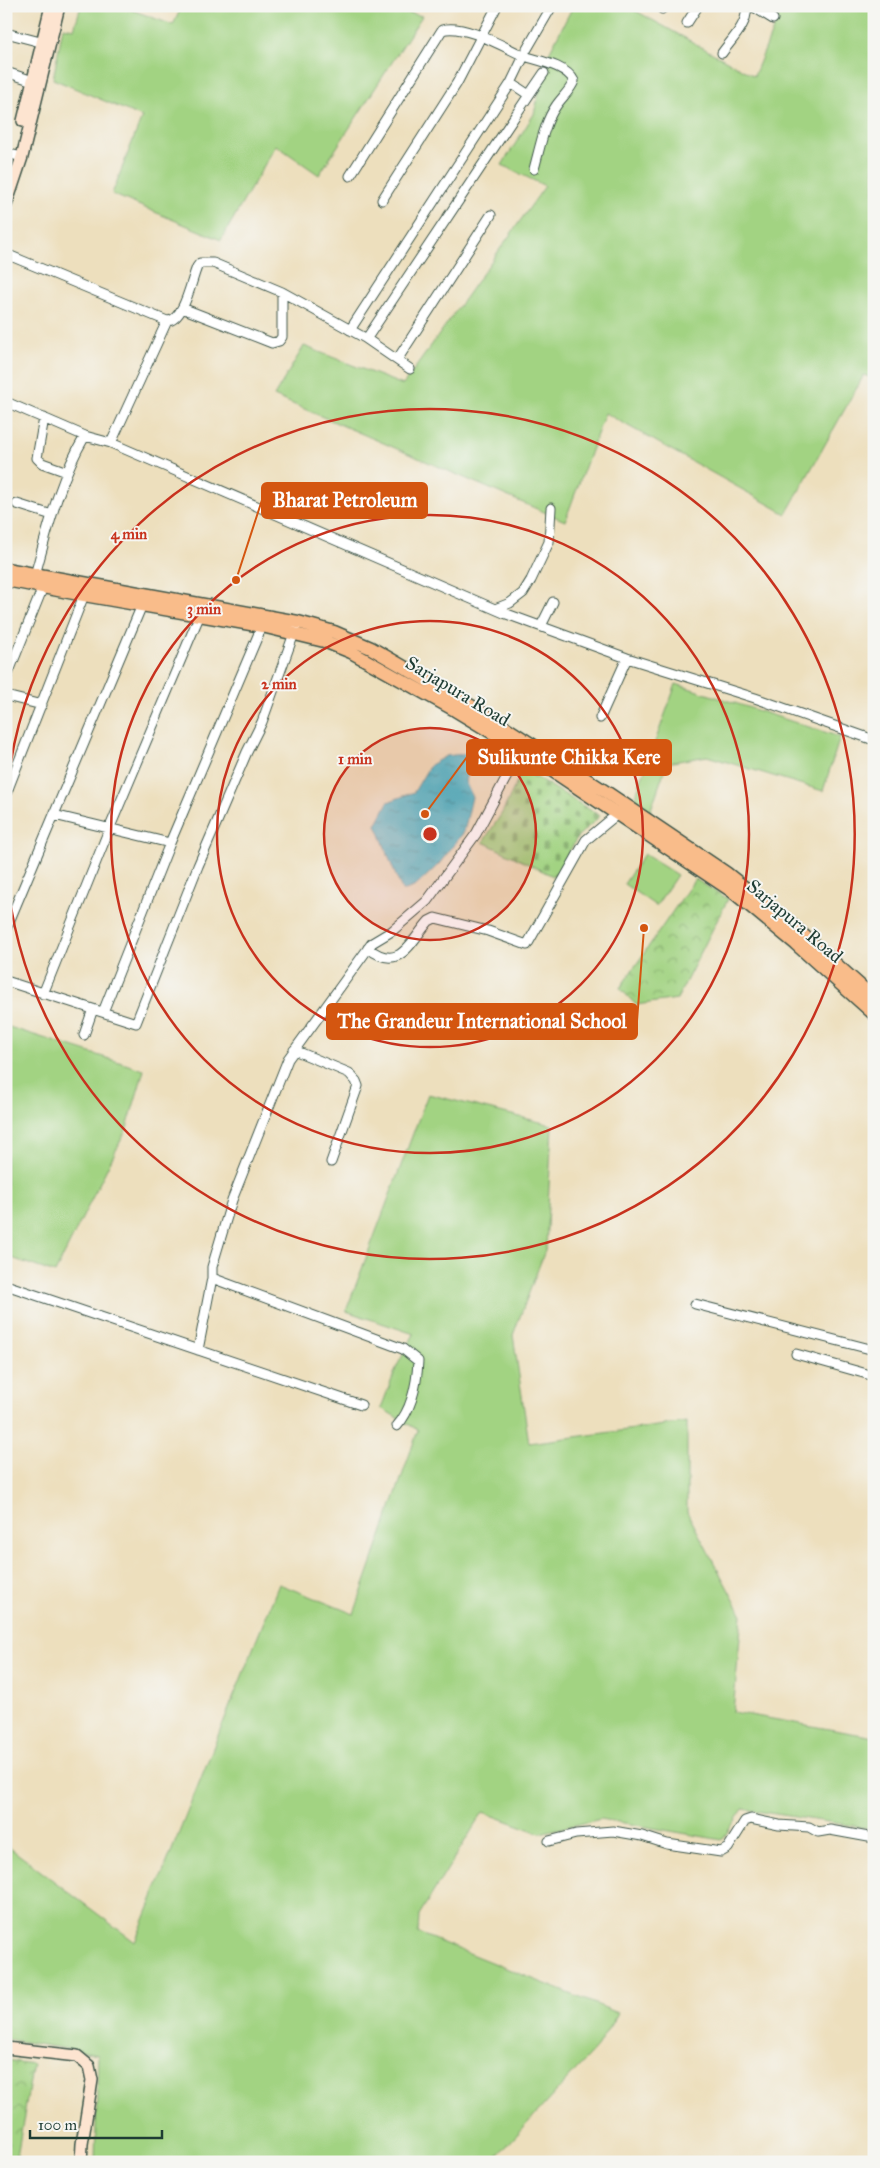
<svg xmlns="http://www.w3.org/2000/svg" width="880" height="2168" viewBox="0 0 880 2168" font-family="'IM FELL Great Primer',serif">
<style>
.grass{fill:#a2d382;stroke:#60885b}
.cemetery{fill:url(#cemetery-stones);stroke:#60885b}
.park{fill:url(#park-crowns);stroke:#60885b}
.water{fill:url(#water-ripples);stroke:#387c80}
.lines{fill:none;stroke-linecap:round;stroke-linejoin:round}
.street-casing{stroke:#3e5549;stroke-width:11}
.secondary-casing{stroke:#3e5549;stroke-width:14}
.primary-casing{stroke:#3e5549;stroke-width:15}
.street{stroke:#fff;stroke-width:9}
.secondary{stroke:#fde4d0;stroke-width:11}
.primary{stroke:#f9bc8a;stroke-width:12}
.ring{fill:none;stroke:#c8321e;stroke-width:2.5}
.labels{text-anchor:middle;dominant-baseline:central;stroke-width:4;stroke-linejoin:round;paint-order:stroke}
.street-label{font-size:19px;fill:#1f3d34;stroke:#f6f6f2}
.centre{fill:#c8321e;stroke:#f6f6f2;stroke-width:2.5}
.ring-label{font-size:15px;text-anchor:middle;font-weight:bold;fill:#c8321e;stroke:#f6f6f2;stroke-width:4;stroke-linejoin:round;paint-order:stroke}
.leader{fill:none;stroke:#d45610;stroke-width:2}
.callout-dot{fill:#d45610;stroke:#f6f6f2;stroke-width:2}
.callout{fill:#d45610;stroke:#d45610;stroke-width:2}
.callout-label{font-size:20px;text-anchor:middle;font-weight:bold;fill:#fff}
</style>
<defs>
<pattern id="cemetery-stones" width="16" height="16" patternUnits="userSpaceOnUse" patternTransform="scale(1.25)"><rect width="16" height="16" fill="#a2d382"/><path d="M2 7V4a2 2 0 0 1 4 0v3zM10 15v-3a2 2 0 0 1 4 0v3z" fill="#83ac6b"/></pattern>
<pattern id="park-crowns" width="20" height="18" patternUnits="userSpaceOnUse" patternTransform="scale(1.25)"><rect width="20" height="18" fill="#a2d382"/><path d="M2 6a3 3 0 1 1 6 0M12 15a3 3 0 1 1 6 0" fill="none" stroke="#83ac6b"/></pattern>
<pattern id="water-ripples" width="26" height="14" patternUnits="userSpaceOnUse" patternTransform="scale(1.25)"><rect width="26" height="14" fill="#50bbcd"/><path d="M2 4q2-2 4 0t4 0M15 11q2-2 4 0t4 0" fill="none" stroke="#4299a7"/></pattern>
</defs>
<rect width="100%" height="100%" fill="#f6f6f2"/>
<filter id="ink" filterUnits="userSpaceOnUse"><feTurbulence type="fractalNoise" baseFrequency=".02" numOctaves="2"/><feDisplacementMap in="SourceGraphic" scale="10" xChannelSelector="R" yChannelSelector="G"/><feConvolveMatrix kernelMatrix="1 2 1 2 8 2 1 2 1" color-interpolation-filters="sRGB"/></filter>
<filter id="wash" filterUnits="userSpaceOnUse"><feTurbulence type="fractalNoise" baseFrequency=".0096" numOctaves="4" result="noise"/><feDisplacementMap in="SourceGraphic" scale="20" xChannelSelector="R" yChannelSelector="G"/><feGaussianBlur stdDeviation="1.12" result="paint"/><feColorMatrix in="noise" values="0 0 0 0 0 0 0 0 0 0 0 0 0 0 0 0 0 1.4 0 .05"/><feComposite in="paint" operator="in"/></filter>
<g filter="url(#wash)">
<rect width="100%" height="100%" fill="#eddfbd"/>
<!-- grass -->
<path class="grass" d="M81 6H121L173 25 182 6H382L422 16 319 175 276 145 221 240 112 194 142 117 53 79 63 27 74 29Z
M573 6H627L754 76 782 8 779 6H874V379L864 375 786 514 605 413 565 521 274 396 304 346 403 385 545 186 502 165 534 114 547 57Z
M676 684 840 737 823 791 707 756 667 763 650 812 634 800Z
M644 854 677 875 656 906 624 884Z
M6 1026 144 1070 127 1128 55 1273 6 1256Z
M428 1094 552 1125 546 1248 513 1335 529 1443 687 1422V1512L742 1615 733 1712 874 1737V1829L743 1809 722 1840 601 1819 540 1833 483 1812 419 1915 418 1933 618 2013 597 2047 492 2162H95L98 2054 6 2039V1845L135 1942 279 1584 354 1614 418 1430 381 1408 397 1366 414 1334 346 1311Z"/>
<!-- cemetery -->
<path class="cemetery" d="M523 769 600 816 578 836 555 877 483 842 502 813Z"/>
<!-- park -->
<path class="park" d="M695 879 728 899 677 999 636 1005 620 988Z
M6 2060 33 2064 16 2162H6Z"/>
<!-- water -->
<path class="water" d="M472 753 465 781 472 797 464 832 439 864 416 886 403 891C392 870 386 847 376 825L388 802 414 792 430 765 446 756Z"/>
</g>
<g filter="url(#ink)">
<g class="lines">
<!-- street casing -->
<g class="street-casing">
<path id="street" d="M752 6 773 19
M662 9 664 6
M687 23 698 6
M6 33 48 44
M527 49 552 6
M722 53C731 40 749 24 746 6
M524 56C540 61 567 66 574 81 570 91 562 97 556 106 544 123 540 148 534 169
M6 72 33 81
M529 95 544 73
M6 153 22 157
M350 176 442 30C463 23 504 47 524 56L511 83
M382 200 457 83 497 6
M6 254 167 321C184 321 191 281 197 267L200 263H213L282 292 365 338H367L529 95 511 83 350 330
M182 308 272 343 279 341 282 337V292
M365 338 410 369
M397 360 491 215
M6 402 85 436 111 443 504 613 627 658 755 698 874 740
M44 418 37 458 42 463 67 472
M111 443 167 321
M17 504 52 515
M35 575C48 528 60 478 85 436
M495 609 510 603 523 593 531 580 549 542 551 508
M541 626 553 602
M6 679 43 587
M6 696 42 705
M600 718 627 658
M6 794 84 595
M54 815 170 843
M6 929 142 605
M368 948C400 973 410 942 429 921L435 918 488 931 527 945 586 840 621 811
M6 981 136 1023 198 866 247 752 262 722 296 628
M43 994 110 827 201 612
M103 1012 170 843 262 626
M84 1035 93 1009
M294 1050 349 1073 356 1081 358 1086 331 1162
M212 1278 403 1349 418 1361C417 1383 412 1409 397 1426
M6 1285 361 1405
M695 1304 874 1350
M198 1350 212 1278V1267L232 1200 288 1059 372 943 392 931 427 901 476 834 521 750
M796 1354 874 1376
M549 1841 576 1834 613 1831 642 1836 667 1844 721 1852 728 1848 745 1821 751 1819 779 1825 809 1827 818 1832 830 1830 874 1838"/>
</g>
<!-- secondary casing -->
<g class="secondary-casing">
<path id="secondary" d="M23 121 51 6
M6 205 22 157 59 6
M6 2048 77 2056 89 2066 92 2080 82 2144 81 2162"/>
</g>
<!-- primary casing -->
<g class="primary-casing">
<path id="primary" d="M6 569 298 622 334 632 371 648 478 710 606 792 726 873 793 926 874 998
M6 580 84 595 262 626 324 641 351 652 455 710 529 755 732 891 796 944 874 1014"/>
</g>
<!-- street -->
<use href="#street" class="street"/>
<!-- secondary -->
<use href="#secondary" class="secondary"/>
<!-- primary -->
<use href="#primary" class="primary"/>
</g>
</g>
<!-- distance rings -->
<circle cx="430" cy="834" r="106" fill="#c8321e" fill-opacity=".12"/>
<g class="ring">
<circle cx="430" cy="834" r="106"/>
<circle cx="430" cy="834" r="213"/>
<circle cx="430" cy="834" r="319"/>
<path d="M6 801A425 425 0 1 1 6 867"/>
</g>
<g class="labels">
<!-- street labels -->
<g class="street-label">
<text transform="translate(458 691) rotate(31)">Sarjapura Road</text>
<text transform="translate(795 921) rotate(40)">Sarjapura Road</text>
</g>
</g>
<circle cx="430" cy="834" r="8" class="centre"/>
<g class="ring-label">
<text x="129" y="539">4 min</text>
<text x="204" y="614">3 min</text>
<text x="279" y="689">2 min</text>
<text x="355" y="764">1 min</text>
</g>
<!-- callouts -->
<path class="leader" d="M236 580L262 500M425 814L467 757M644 928L637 1021"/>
<g class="callout-dot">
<circle cx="236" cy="580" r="5"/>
<circle cx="425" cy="814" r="5"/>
<circle cx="644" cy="928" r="5"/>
</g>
<g class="callout">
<rect x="262" y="483" width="165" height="35" rx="5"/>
<rect x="467" y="740" width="204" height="35" rx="5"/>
<rect x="327" y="1004" width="310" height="35" rx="5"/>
</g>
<g class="callout-label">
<text x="345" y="507">Bharat Petroleum</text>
<text x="569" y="764">Sulikunte Chikka Kere</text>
<text x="482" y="1028">The Grandeur International School</text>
</g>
<!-- margin -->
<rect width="880" height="2168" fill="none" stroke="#f6f6f2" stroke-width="25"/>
<!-- scale -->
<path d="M30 2130v8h132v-8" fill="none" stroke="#1f3d34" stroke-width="2.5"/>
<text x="38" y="2130" font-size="15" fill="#1f3d34" stroke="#f6f6f2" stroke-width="4" paint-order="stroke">100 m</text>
</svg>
